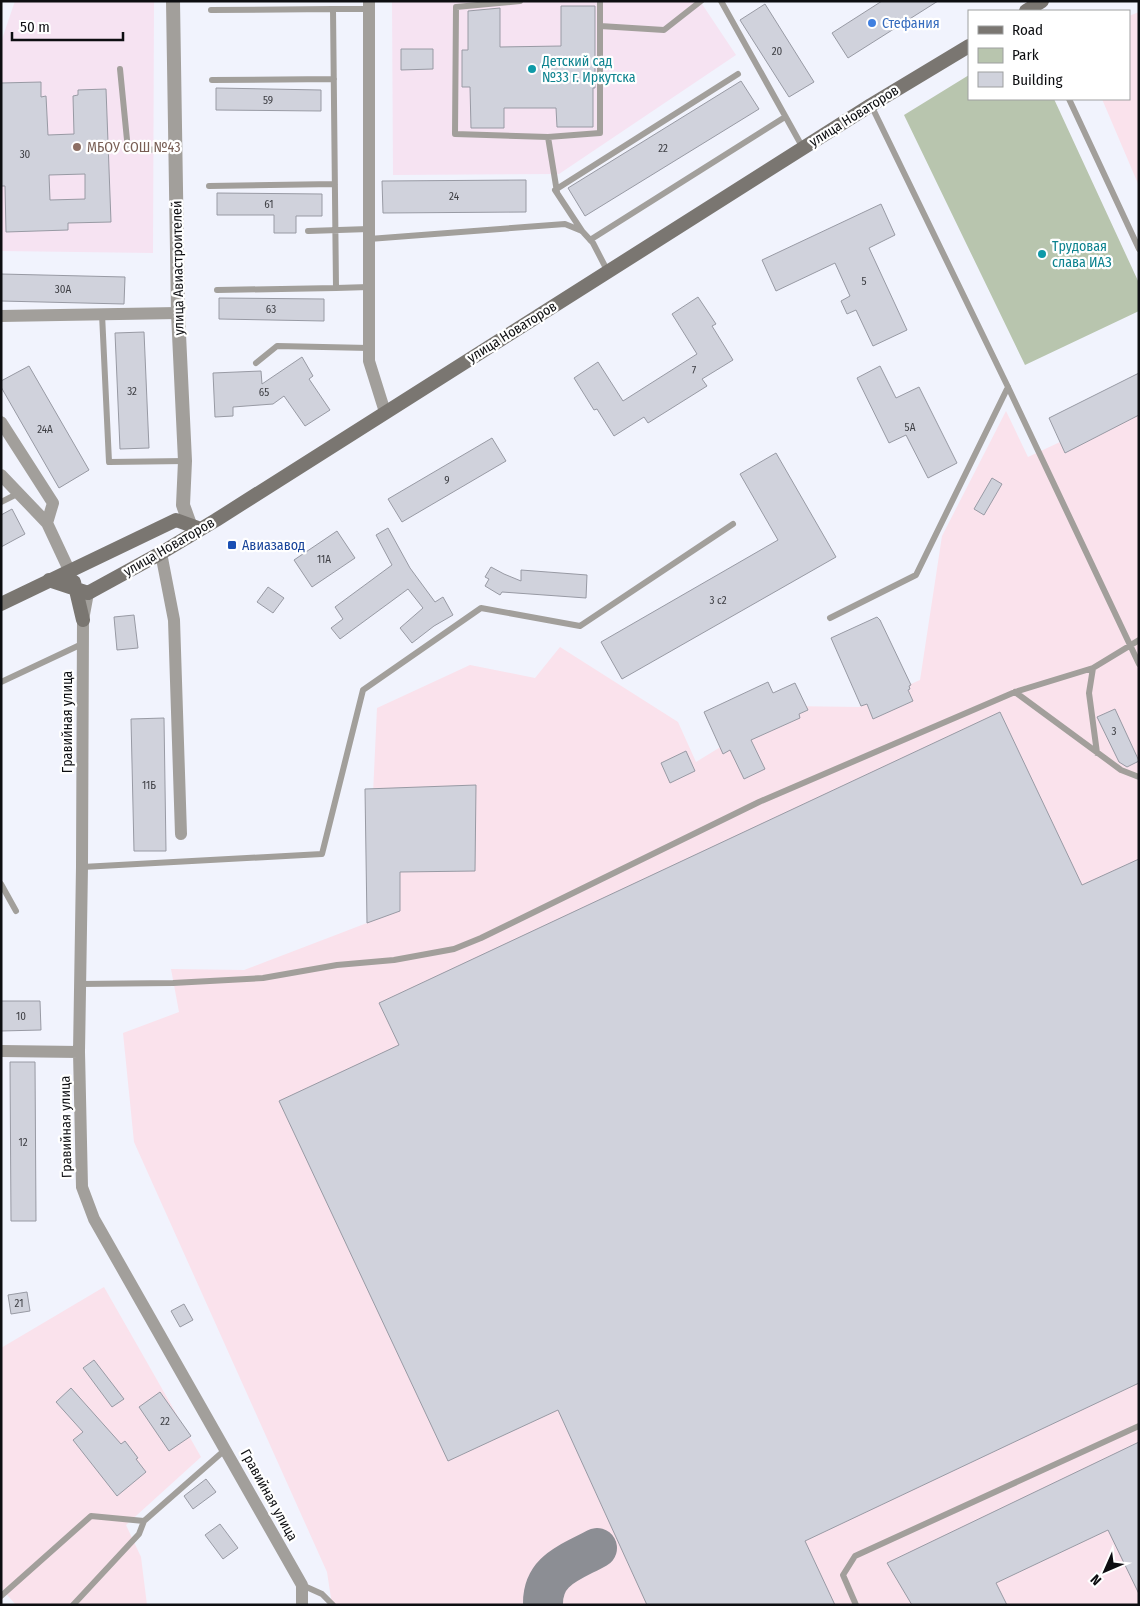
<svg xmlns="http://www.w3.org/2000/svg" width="1140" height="1606" viewBox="0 0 1140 1606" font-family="'Fira Sans Condensed',sans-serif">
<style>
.industrial{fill:#fae2ec}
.education{fill:#f6e3f2}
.green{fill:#b8c5ae}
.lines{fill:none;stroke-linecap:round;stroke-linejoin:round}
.taxiway{stroke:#8c8e94;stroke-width:40}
.building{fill:#d0d2dc;stroke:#989aa4;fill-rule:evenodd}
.service{stroke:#a29f9b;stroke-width:6}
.minor{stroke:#a29f9b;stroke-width:12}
.tertiary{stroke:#a29f9b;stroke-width:14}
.secondary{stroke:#7a7671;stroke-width:14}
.shop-dot{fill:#3f7fe0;stroke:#fff;stroke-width:2}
.culture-dot{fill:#0f9aa8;stroke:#fff;stroke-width:2}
.education-dot{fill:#8d6e63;stroke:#fff;stroke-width:2}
.transit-dot{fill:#1a4fb4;stroke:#fff;stroke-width:2}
.labels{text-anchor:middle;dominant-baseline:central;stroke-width:4.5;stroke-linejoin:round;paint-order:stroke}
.number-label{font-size:11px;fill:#3e3f44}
.shop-label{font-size:14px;fill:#366cbe;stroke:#fff;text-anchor:start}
.culture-label{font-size:14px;fill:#0d838f;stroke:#fff;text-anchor:start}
.street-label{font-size:14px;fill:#0d0e11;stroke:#fff}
.education-label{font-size:14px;fill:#785e54;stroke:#fff;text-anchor:start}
.transit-label{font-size:14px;fill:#164399;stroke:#fff;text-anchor:start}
</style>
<rect width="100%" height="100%" fill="#f1f3fd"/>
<!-- industrial -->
<path class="industrial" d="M1139 12V186L1102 99H1129V16Z
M1139 405V1605H332L327 1572 134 1142 123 1033 179 1012 171 969 244 970 367 923 377 708 470 665 535 678 560 647 678 722 696 762 787 706 859 707 920 680 942 536 1006 411 1028 457Z
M104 1287 201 1457 126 1525 141 1557 147 1605H16L1 1588V1348Z"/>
<!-- education -->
<path class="education" d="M15 1H154L153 253 1 251V42Z
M392 1H700L736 55 559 174 393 175Z"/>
<!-- green -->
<path class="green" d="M969 75V99H1054L1139 283V311L1025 365 904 115Z"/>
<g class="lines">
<!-- taxiway -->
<path class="taxiway" d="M543 1605C542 1570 570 1563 597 1548"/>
</g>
<!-- building -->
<path class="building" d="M882 1H938L848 58 832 33Z
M765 4 814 82 789 97 740 20Z
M561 6H595V88H593V127H557L556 108H504V128H471L470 87H462V50H468V11L500 8V47L561 46Z
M401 49H433V69L401 70Z
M741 81 759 109 585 216 568 188Z
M41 82V97L46 96 48 135 74 134 73 96 78 95V90L106 89 111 222 68 223V230L6 232 5 186H1V83ZM85 174V199L50 200 49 175Z
M216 88 321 90V111L216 110Z
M526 180V212L383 213 382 181Z
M217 193 322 194V216H296V233H274V215H217Z
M881 204 895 235 869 248 907 330 873 346 856 310 847 314 841 301 850 296 835 263 776 291 762 260Z
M1 274 125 277 124 304 1 301Z
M698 297 716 324 712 326 733 360 702 379 707 386 648 423 644 417 614 436 597 409 594 410 574 378 598 362 623 401 697 354 672 314Z
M219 298 324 299V321L219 319Z
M144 332 149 448 120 449 115 333Z
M302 357 313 376 309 379 330 410 305 426 284 396 273 404 233 407V416L215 417 213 373 261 371 262 384Z
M29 366 89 470 59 488 1 387V381Z
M880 366 896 398 919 387 957 463 928 478 906 435 889 443 857 378Z
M1139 373V415L1065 453 1049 418Z
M492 438 506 461 402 522 388 499Z
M776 453 836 557 622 679 601 642 778 540 740 474Z
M992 478 1002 484 984 515 974 509Z
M12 509 25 534 1 547V515Z
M388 528 410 568 435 602 443 597 453 615 434 626 412 643 400 628 423 608 408 589 340 639 331 628 343 619 335 607 392 565 376 535Z
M337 531 355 558 312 587 294 560Z
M491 567 504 574 521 581V570L587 575 586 598 502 592 500 595 485 586 489 579 485 577Z
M268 587 284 598 273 613 257 602Z
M134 615 138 648 117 650 114 617Z
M877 617 880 620 911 685 909 686 910 689 908 690 913 701 873 719 867 704 861 706 831 638Z
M768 682 773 693 795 683 808 710 799 714 800 718 751 740 765 769 744 779 730 750 723 754 704 712Z
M1115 709 1139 761 1127 767 1119 762 1098 719 1097 717Z
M1000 712 1082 885 1139 859V1383L805 1541 835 1605H647L558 1410 448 1461 279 1101 399 1045 379 1003Z
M164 718 166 851H134L131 719Z
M686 751 695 771 670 783 661 763Z
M476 785 475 871 400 872V911L367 923 365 789Z
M1 1001H40L41 1030 1 1031Z
M10 1062H35L36 1221H11Z
M27 1292 30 1311 11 1314 8 1295Z
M184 1304 193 1320 180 1327 171 1311Z
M94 1360 124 1399 112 1407 83 1368Z
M71 1388 121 1444 125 1441 138 1458 136 1459 146 1472 117 1496 73 1440 83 1432 56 1402Z
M160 1392 191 1436 169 1451 139 1407Z
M1139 1442V1594L1108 1530 996 1583 1007 1605H912L887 1563Z
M206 1479 216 1492 193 1509 184 1496Z
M220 1524 238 1548 223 1559 205 1535Z"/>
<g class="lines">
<!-- service -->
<path class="service" d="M520 1 456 7 455 134 548 137 600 133V1
M721 1 803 148
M369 9H333L336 288 369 287
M211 10 333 9
M600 26 664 30 701 1
M120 69 128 150 176 149
M212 80 334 79
M1069 99 1139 249
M871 105 1008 387 1139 664
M548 137 557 192
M209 186 335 184
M308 231 369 229
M582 231 555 190 738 74
M369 239 565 224 582 231 593 243 608 272
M590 240 785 117
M217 290 336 288
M102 314 109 462 185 461
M256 363 277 346 369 348
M1 502 19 493
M830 618 916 575 1008 387
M1093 668 1089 693 1097 753
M1 682 82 644
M1015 692 1121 770 1139 777
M82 867 322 854 363 690 481 608 580 626 733 524
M1 884 16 911
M80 984 173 983 263 978 337 965 394 960 454 949 481 938 759 802 1015 692 1093 668 1139 640
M302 1585 322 1594 333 1605
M1 1596 91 1516 144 1521
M73 1605 139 1534 144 1521 226 1449
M856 1605 843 1575 855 1556 1139 1426"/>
<!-- minor -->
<path class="minor" d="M369 1V361L385 412
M1 316 178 313
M1 422 53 503 47 523
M1 475 47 523 69 570
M161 553 174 620 181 834
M88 593 83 620 82 867 79 1052 82 1187 94 1219 302 1585V1605
M1 1051 79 1052"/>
<!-- tertiary -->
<path class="tertiary" d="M173 1 178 313 185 461 183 505 193 533"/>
<!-- secondary -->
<path class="secondary" d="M1026 11 1042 1
M49 580 88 593 161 553 216 520 871 105 969 46
M74 582 83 620
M1 604 176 520 201 529"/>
</g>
<!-- markers -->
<circle class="shop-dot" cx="872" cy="23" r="5"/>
<g class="culture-dot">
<circle cx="532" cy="69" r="5"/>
<circle cx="1042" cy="254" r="5"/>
</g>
<circle class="education-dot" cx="77" cy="147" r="5"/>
<rect class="transit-dot" x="227" y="540" width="10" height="10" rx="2.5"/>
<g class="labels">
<!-- number labels -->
<g class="number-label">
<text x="777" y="51">20</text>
<text x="268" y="100">59</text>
<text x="663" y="148">22</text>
<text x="25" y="154">30</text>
<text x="454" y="196">24</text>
<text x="269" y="204">61</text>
<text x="864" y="281">5</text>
<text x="63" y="289">30А</text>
<text x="271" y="309">63</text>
<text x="694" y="370">7</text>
<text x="132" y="391">32</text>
<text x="264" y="392">65</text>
<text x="910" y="427">5А</text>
<text x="45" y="429">24А</text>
<text x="447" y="480">9</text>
<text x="324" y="559">11А</text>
<text x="718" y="600">3 с2</text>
<text x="1114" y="731">3</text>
<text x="149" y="785">11Б</text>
<text x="21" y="1016">10</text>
<text x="23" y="1142">12</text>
<text x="19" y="1303">21</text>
<text x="165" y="1421">22</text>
</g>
<!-- shop labels -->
<g class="shop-label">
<text x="882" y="23">Стефания</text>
</g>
<!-- culture labels -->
<g class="culture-label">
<text x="542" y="61">Детский сад<tspan x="542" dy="16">№33 г. Иркутска</tspan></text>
<text x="1052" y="246">Трудовая<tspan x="1052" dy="16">слава ИАЗ</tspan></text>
</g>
<!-- street labels -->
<g class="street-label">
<text transform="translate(854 116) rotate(-32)">улица Новаторов</text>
<text transform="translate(178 268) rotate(-91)">улица Авиастроителей</text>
<text transform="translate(512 332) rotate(-32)">улица Новаторов</text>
<text transform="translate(169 547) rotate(-30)">улица Новаторов</text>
<text transform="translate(67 722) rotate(-90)">Гравийная улица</text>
<text transform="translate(66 1127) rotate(-91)">Гравийная улица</text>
<text transform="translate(269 1495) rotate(61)">Гравийная улица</text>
</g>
<!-- education labels -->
<g class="education-label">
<text x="87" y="147">МБОУ СОШ №43</text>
</g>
<!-- transit labels -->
<g class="transit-label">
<text x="242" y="545">Авиазавод</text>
</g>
</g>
<!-- border -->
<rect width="1140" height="1606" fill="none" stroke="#0d0e11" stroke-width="5"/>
<!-- legend -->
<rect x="968" y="10" width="162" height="90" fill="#ffffff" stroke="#9e9fa0"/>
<rect x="978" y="26" width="25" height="8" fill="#7a7671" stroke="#9e9fa0"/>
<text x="1012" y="35" font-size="15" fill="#0d0e11">Road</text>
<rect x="978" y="48" width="25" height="15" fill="#b8c5ae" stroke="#9e9fa0"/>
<text x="1012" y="60" font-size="15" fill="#0d0e11">Park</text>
<rect x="978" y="72" width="25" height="15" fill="#d0d2dc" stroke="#9e9fa0"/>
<text x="1012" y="85" font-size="15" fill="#0d0e11">Building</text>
<!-- north arrow -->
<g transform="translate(1105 1571) rotate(225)" stroke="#ffffff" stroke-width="4" paint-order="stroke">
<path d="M0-4L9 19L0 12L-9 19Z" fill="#0d0e11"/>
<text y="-8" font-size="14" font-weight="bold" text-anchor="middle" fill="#0d0e11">N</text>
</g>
<!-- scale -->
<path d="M12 32v8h111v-8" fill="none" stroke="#0d0e11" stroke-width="2.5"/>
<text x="20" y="32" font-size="15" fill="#0d0e11" stroke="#ffffff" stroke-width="4" paint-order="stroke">50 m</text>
</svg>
